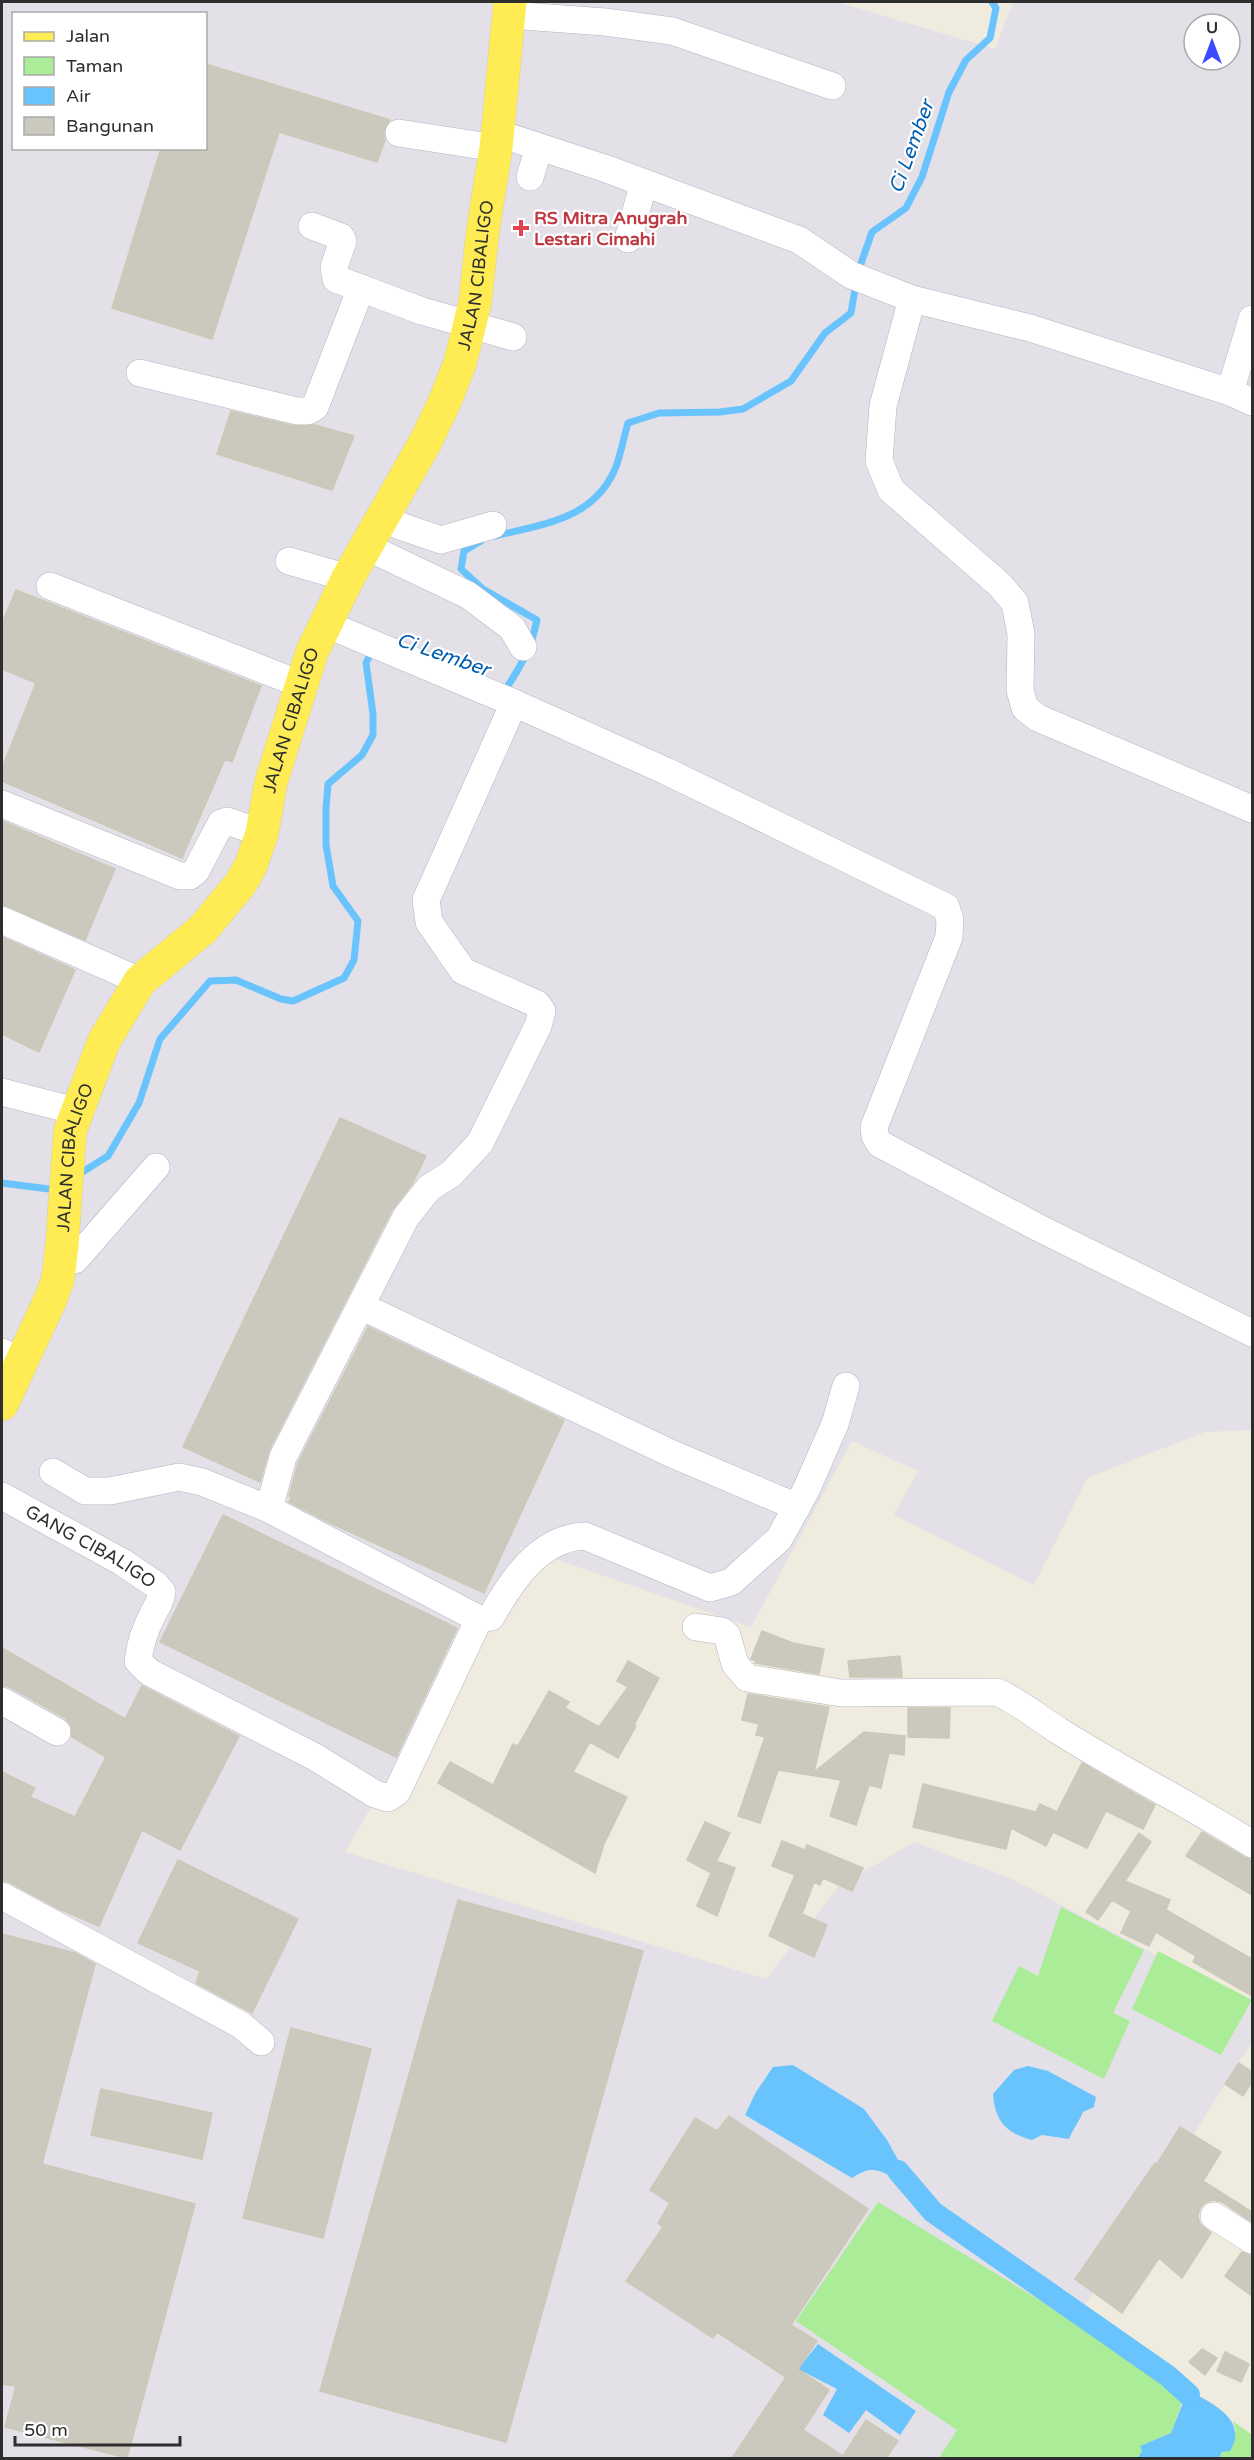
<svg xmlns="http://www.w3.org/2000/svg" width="1254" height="2460" viewBox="0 0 1254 2460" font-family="'Varela Round',sans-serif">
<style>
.industrial{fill:#e3e0e8;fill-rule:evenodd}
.green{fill:#aaec97}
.water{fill:#69c3fc}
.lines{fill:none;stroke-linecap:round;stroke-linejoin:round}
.stream{stroke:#69c3fc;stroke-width:7}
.canal{stroke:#69c3fc;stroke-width:22}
.building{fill:#cbc9bd;stroke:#ccc8b8;stroke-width:1.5}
.minor-casing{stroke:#b3b4c2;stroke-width:28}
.major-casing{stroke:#cdcdcd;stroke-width:34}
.minor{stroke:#fff;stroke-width:27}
.major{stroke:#ffec55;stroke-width:33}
.health-dot{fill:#e0444e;stroke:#fff;stroke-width:2}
.labels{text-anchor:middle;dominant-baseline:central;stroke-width:4.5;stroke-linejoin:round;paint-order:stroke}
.health-label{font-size:18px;font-weight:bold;fill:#be3a42;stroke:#fff;text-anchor:start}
.street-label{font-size:18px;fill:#2e2e2e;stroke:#fff}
.water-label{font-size:20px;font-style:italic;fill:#005eaf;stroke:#fff}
</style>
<rect width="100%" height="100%" fill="#f0ebdf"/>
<!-- industrial -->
<path class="industrial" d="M2 2H837L995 49 1013 2H1252V1430L1205 1432 1087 1478 1034 1585 894 1515 918 1471 852 1441 751 1627 521 1547 345 1852 766 1979 840 1885 915 1842 1014 1880 1252 2006V2042L1087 2302 949 2458H2ZM14 14H206V148H14ZM1194 24H1230V60H1194Z"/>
<!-- green -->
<path class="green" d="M1061 1907 1144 1950 1113 2013 1130 2021 1104 2079 992 2021 1019 1966 1038 1976Z
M1158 1951 1252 2000 1221 2055 1132 2009Z
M878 2202 1036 2298 1189 2395 1184 2397 1171 2433 1140 2446 1142 2451 1138 2456 1140 2458H939L957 2430 796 2321Z
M1233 2421 1252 2435V2458H1219L1236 2431Z"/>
<!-- water -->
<path class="water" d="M793 2065 864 2109 887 2140 902 2167 893 2177C874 2168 869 2167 852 2178L745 2115 756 2092 773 2067Z
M1028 2066 1048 2071 1096 2097 1094 2107 1083 2112C1079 2122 1073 2129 1069 2139L1042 2135 1032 2140C1006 2133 995 2121 993 2094L1014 2070Z
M818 2344 916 2411 900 2435 866 2410 849 2433 823 2415 837 2389 798 2369Z
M1194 2393C1216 2406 1248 2421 1230 2451L1222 2452 1219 2458H1140L1138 2457 1142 2451 1140 2446 1171 2433 1185 2397Z"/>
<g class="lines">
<!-- stream -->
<path class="stream" d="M858 272 872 232 906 208 922 177 949 92 966 60 990 38 996 8 992 2
M495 536C544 524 597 519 617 464 621 451 624 437 628 423L659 413 720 412 743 409 791 381 825 333 851 313 856 283
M481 541 464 551 461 569 483 589 537 620C532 647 520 669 504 691
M76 1176 108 1156 139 1103 160 1039 210 981 236 980 281 999 293 1001 344 978 354 960 358 921 333 886 326 845V808L328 784 362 755 373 735V714L366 663 372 651
M2 1183 49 1189 58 1185"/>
<!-- canal -->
<path class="canal" d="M898 2171 933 2212 1168 2376 1189 2395"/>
</g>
<!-- building -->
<path class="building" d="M206 64 390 120 384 130 385 140 377 162 279 132 212 339 112 308 161 148H206Z
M231 411 294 426 315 425 354 436 332 490 217 454Z
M16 590 261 686 232 762 225 759 182 858 2 781V768L36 683 2 669V623Z
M2 821 115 869 85 940 2 904Z
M2 937 75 970 39 1052 2 1034Z
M340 1118 426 1156 412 1184 392 1210 269 1450 260 1482 183 1447Z
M368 1327 564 1420 484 1593 328 1522 289 1502 292 1497 289 1496 298 1463Z
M223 1515 457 1628 396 1757 160 1642Z
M762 1631 793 1643 824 1649 819 1674 755 1663 756 1661 751 1659Z
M2 1648 125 1719 142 1686 239 1736 180 1850 142 1830 99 1926 59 1909 9 1882 2 1880V1772L35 1788 30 1797 75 1817 106 1757 72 1737 71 1725 65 1718 10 1687 2 1685Z
M900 1656 902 1677H850L848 1661Z
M628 1661 659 1678 634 1725 636 1726 618 1758 590 1742 573 1772 627 1797 604 1844 595 1873 438 1783 450 1762 493 1785 513 1744 518 1746 549 1691 569 1702 565 1708 599 1727 628 1687 617 1681Z
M748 1694 829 1707 814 1772 864 1732 905 1736 904 1755 889 1753 881 1788 869 1785 856 1825 830 1816 841 1780 778 1770 760 1823 738 1816 765 1737 756 1735 759 1724 742 1720Z
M908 1708H950L949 1738 908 1737Z
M1082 1763 1155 1805 1143 1829 1106 1811 1087 1848 1053 1832 1046 1846 1011 1828 1006 1849 913 1827 923 1784 1036 1812 1040 1804 1057 1812Z
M705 1822 730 1833 711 1873 687 1860Z
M1202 1832 1244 1857 1252 1860V1895L1186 1856Z
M1139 1833 1151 1842 1125 1881 1170 1900 1166 1910 1252 1959V1996L1193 1962 1196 1956 1156 1932 1149 1946 1121 1933 1131 1911 1112 1900 1098 1920 1086 1912Z
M782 1841 805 1850 807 1845 863 1868 852 1891 823 1878 820 1885 814 1882 802 1914 827 1925 814 1957 769 1936 795 1875 772 1866Z
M178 1860 298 1919 252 2013 196 1983 200 1971 138 1943Z
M716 1861 735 1868 717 1916 697 1906Z
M458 1900 643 1951 506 2442 320 2391Z
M2 1934 75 1953 95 1964 42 2164 195 2204 127 2458 5 2427 16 2386 2 2384Z
M291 2028 371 2049 323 2238 243 2218Z
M1239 2063 1252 2072V2082L1243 2096 1225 2084Z
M101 2089 212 2113 202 2159 91 2135Z
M729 2116 868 2209 791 2325 817 2341 798 2369 829 2390 803 2430 843 2456 866 2420 898 2441 886 2458H732L786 2377 717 2332 713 2338 626 2281 663 2227 658 2223 670 2203 650 2190 695 2118 717 2131Z
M1180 2127 1221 2152 1203 2181 1252 2212V2222L1222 2202 1214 2200 1206 2202 1200 2208 1198 2216 1200 2224 1211 2233 1182 2278 1159 2258 1122 2313 1075 2279 1155 2163 1157 2164Z
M1242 2252 1252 2256V2296L1225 2276Z
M1202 2349 1217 2358 1205 2375 1189 2362Z
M1225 2352 1249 2364 1241 2382 1217 2371Z"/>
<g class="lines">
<!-- minor casing -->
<g class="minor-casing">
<g id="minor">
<path d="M508 15 605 22 672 31 832 86"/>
<path d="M399 133 496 148"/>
<path d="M497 133 604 168 799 240 851 275 912 299 1030 328 1230 392 1252 402"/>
<path d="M530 177 539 147"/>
<path d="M312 226 341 237 343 241 334 267 336 279 422 311 513 337"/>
<path d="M628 239 644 183"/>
<path d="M912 299 883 406 879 461 891 490 1000 585 1015 603 1021 634 1020 690 1025 708 1038 718 1252 809"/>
<path d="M140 373 297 411H308L315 407 361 288"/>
<path d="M1230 392 1252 319"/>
<path d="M381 517 400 526 441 540 493 525"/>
<path d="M365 546 468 595 512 628 523 647"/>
<path d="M289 561 348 578"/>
<path d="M50 586 300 684"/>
<path d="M326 624 514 703 666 771 946 907 950 920 949 937 874 1127 875 1136 880 1144 1039 1228 1252 1333"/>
<path d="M2 804 180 876H190L196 871 221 823 227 821 262 833"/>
<path d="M2 920 140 981"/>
<path d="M2 1092 76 1111"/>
<path d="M61 1261 75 1260 156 1167"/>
<path d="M361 1306 670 1453 797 1507"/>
<path d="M2 1352 21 1362"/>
<path d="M53 1472 85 1491H110L179 1477 202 1482 269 1509 479 1619 491 1617C512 1580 539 1538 585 1536L710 1588 731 1582 779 1539 806 1490 835 1424 846 1386"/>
<path id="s1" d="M2 1496 122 1562 156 1585 162 1592C161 1602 157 1605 153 1614 145 1629 140 1644 138 1661L149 1672 315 1757 375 1794 388 1798 397 1792 479 1619"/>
<path d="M269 1509 283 1457 406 1217 429 1188 451 1174 480 1143 538 1026 542 1011 537 1004 463 971 429 922 426 900 514 703"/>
<path d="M696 1627 722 1631 727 1635 735 1664 747 1678 841 1693 997 1692C1020 1702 1038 1718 1059 1731 1122 1771 1190 1804 1252 1844"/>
<path d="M2 1701 57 1732"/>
<path d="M2 1896 241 2025 261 2042"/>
<path d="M1214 2216 1252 2240"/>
</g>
</g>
<!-- major casing -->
<g class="major-casing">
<g id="major">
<path id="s2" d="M2 1404 51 1298 58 1279 62 1245 70 1131 104 1041 140 981 203 929 241 883 251 865 262 833 271 782 312 652 348 578 426 441 445 401 460 363 475 303 483 229 496 148 510 2"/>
</g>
</g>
<!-- minor -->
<use href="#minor" class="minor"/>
<!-- major -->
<use href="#major" class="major"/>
</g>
<!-- markers -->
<path class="health-dot" d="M518 219h6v6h6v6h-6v6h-6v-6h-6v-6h6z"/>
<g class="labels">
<!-- health labels -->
<g class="health-label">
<text x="534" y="218">RS Mitra Anugrah<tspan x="534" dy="21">Lestari Cimahi</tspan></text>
</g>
<!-- street labels -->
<g class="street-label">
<text stroke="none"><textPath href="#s2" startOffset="1250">JALAN CIBALIGO</textPath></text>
<text stroke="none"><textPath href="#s2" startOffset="764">JALAN CIBALIGO</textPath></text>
<text stroke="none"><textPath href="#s2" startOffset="260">JALAN CIBALIGO</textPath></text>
<text stroke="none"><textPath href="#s1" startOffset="102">GANG CIBALIGO</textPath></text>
</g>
<!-- water labels -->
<g class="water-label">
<text transform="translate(912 147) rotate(-70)">Ci Lember</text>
<text transform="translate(443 655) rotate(19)">Ci Lember</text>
</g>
</g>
<!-- border -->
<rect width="1254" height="2460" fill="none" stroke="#2e2e2e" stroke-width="6"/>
<!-- legend -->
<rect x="12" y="12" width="195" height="138" fill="#ffffff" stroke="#ababab" stroke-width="1.5"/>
<rect x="24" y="32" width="30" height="9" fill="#ffec55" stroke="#ababab" stroke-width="1.5"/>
<text x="66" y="42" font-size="18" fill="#2e2e2e">Jalan</text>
<rect x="24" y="57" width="30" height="18" fill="#aaec97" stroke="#ababab" stroke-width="1.5"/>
<text x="66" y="72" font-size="18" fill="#2e2e2e">Taman</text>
<rect x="24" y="87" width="30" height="18" fill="#69c3fc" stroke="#ababab" stroke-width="1.5"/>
<text x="66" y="102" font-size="18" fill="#2e2e2e">Air</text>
<rect x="24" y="117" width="30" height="18" fill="#cbc9bd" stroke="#ababab" stroke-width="1.5"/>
<text x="66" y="132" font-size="18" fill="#2e2e2e">Bangunan</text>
<!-- north arrow -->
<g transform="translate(1212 42)"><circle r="28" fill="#ffffff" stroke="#ababab" stroke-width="1.5"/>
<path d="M0-4.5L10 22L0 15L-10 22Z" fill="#3d4aff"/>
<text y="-9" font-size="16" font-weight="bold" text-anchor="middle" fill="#2e2e2e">U</text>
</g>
<!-- scale -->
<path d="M15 2436v9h165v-9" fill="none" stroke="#2e2e2e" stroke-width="3"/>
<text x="24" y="2436" font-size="18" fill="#2e2e2e" stroke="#ffffff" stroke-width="4.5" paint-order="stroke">50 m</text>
</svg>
